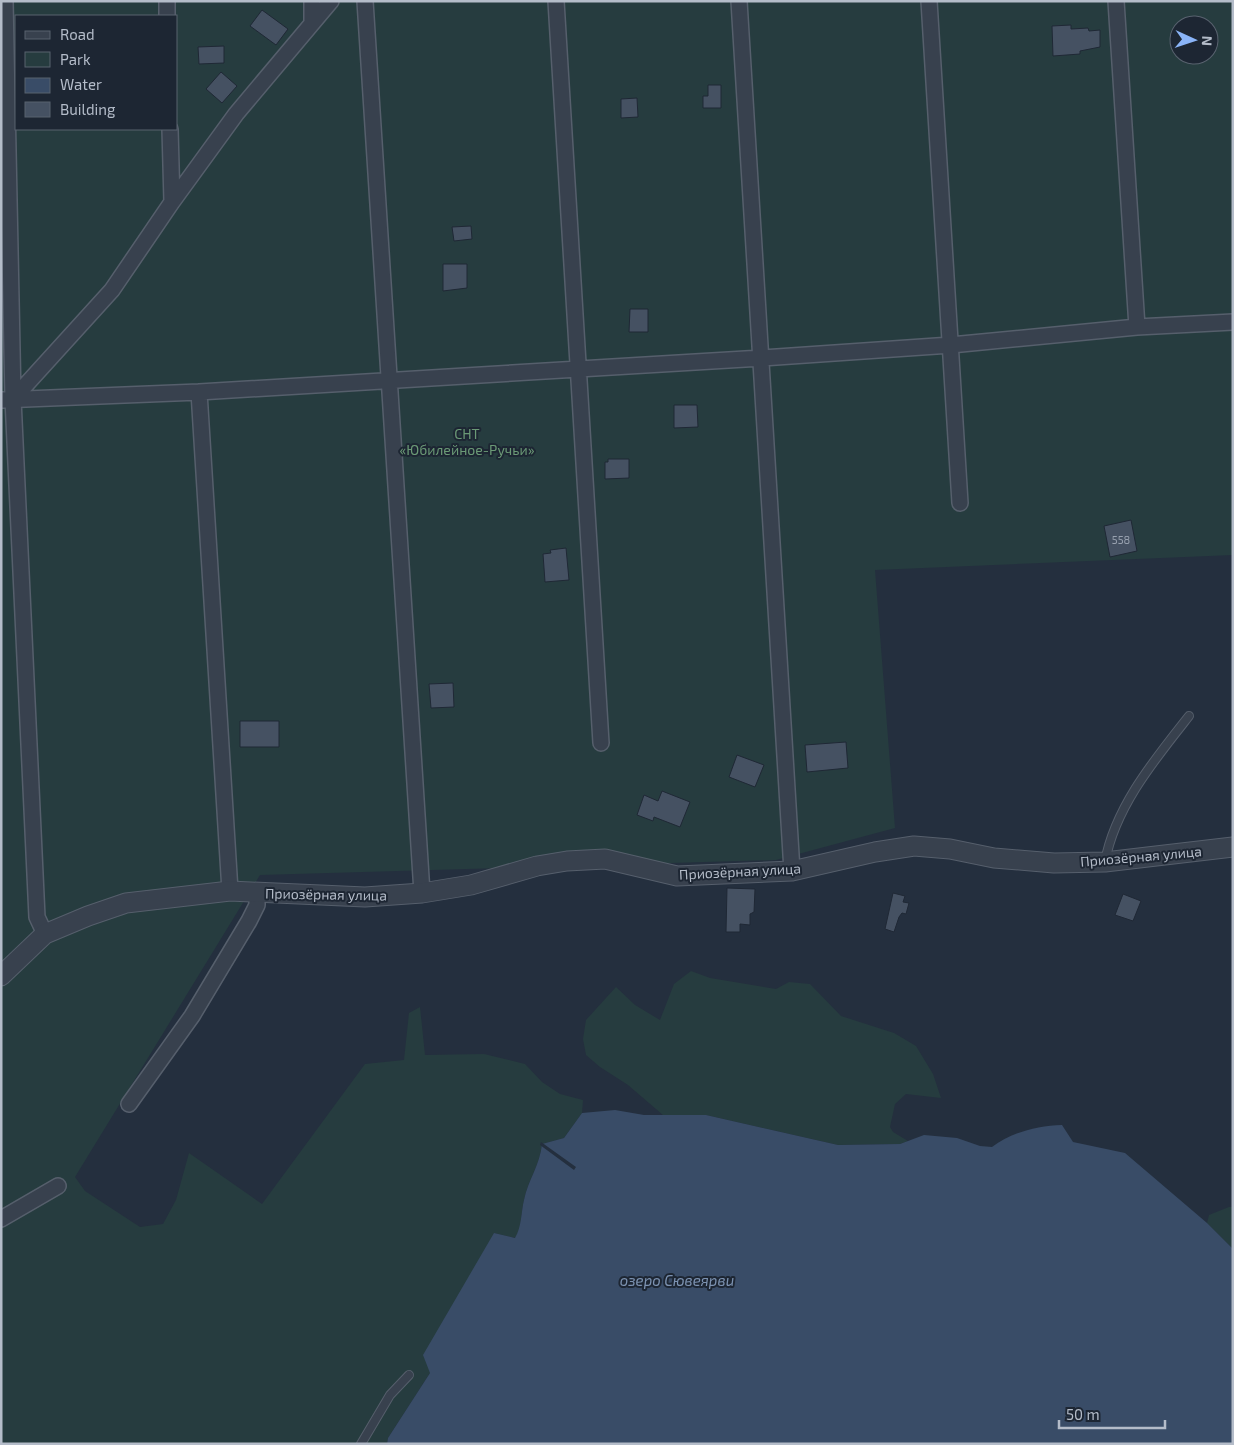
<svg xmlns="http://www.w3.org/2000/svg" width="1234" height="1445" viewBox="0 0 1234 1445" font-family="'Exo 2',sans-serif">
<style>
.green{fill:#263c3f;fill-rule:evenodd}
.water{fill:#394c67}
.pier{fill:#242f3e}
.building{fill:#455162;stroke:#1f2835}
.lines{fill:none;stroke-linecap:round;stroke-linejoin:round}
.service-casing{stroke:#565f6c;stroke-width:10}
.minor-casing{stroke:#565f6c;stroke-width:18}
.tertiary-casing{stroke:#565f6c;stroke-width:21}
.service{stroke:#38414e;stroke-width:8}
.minor{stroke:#38414e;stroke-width:15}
.tertiary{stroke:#38414e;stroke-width:19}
.labels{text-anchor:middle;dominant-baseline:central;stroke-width:4;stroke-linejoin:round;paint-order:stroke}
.number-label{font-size:11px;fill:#98a1af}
.park-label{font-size:14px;fill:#6b9a76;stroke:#1d2633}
.street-label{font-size:14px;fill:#b4bcc9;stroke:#1d2633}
.water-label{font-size:15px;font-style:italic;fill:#7c92b1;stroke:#1d2633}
</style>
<rect width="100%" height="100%" fill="#242f3e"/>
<!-- green -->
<path class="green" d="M1 1H1233V555L875 570 895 828 776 860 260 875 75 1177 85 1191 140 1227 163 1224 176 1200 189 1153 262 1204 365 1064 404 1060 409 1013 420 1007 425 1055 484 1054 525 1064 542 1082 560 1094 583 1100 582 1113 564 1138 542 1144C540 1165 528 1180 524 1200 521 1212 522 1226 516 1238L494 1233 430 1373 388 1438 387 1444H1ZM16 16H176V129H16ZM1179 25H1209V55H1179Z
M691 971 710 978 776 989 789 982 810 984 841 1016 894 1033 916 1046 933 1074 941 1098 906 1094 895 1104 890 1127 893 1132 908 1141 900 1144 838 1145 706 1115H663L628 1085 600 1067 586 1055 583 1039 586 1020 616 987 635 1005 660 1020 674 984Z
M1229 1207H1233V1249L1207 1223 1209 1215Z"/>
<!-- water -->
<path class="water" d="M615 1110 644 1115H706L838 1145 900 1144 924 1135 957 1138 980 1146 992 1147C1012 1132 1037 1126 1062 1125L1073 1142 1125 1153 1207 1223 1233 1249V1444H387L388 1438 430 1373 423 1355 494 1233 515 1238C522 1226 521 1212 524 1200 528 1180 540 1165 542 1144L564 1138 582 1113Z"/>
<!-- pier -->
<path class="pier" d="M541 1142 576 1167 574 1170 540 1145Z"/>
<!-- building -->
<path class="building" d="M262 10 288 29 276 45 250 26Z
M1071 25V29L1088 28 1089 31 1100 30V47L1080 51V54L1053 56 1052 26Z
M224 46V63L199 64 198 47Z
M221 72 237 86 222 103 206 89Z
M708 85H721V108H703V96H708Z
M637 98 638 117 621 118V99Z
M471 226 472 239 454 241 452 227Z
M443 264H467V288L443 291Z
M630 309H648V332H629Z
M674 405H697L698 427 674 428Z
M608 459H629V478L605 479V462H608Z
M1131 520 1137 551 1110 557 1104 526Z
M566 548 569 580 545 582 543 554 551 553 550 550Z
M453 683 454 707 431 708 429 684Z
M240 721H279V747H240Z
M846 742 848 768 807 772 805 745Z
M737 755 764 765 755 787 729 777Z
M662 791 690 802 680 827 654 817 653 821 637 815 644 795 658 801Z
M727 888 755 889 754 912 750 914V925L740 924V932H726Z
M893 893 905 896 903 902 909 903 906 914 902 913 899 917 894 932 885 929Z
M1123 894 1141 901 1133 921 1115 915Z"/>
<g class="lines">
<!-- service casing -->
<g class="service-casing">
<path id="service" d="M1105 862C1115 807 1155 759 1189 716
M361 1444 390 1395 409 1375"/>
</g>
<!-- minor casing -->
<g class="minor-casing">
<path id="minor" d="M5 1 13 399 37 917 45 934
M167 1V16
M312 1V23
M365 1 422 893
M556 1C569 249 585 496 601 743
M739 1 792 871
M929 1 960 503
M1116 1 1137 327
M170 129 172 202
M199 392 230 891
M13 399 112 290 172 202 236 114 331 1
M1 400 199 392 762 358 951 345 1137 327 1233 322
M129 1104 192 1016 249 921 257 905V892
M1 1219 58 1186"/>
</g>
<!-- tertiary casing -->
<g class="tertiary-casing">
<path id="tertiary" d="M1 976 45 934 88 916 126 903 230 891 365 897 422 893 471 885 537 866 567 861 605 859 677 876 792 871 875 852 914 846 950 849 994 858 1054 863 1105 862 1233 847"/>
</g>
<!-- service -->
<use href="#service" class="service"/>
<!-- minor -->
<use href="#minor" class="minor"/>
<!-- tertiary -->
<use href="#tertiary" class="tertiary"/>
</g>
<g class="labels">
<!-- number labels -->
<g class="number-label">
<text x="1121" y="539">558</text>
</g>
<!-- park labels -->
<g class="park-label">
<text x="467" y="433">СНТ<tspan x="467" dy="16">«Юбилейное-Ручьи»</tspan></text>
</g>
<!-- street labels -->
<g class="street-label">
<text transform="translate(1141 856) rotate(-5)">Приозёрная улица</text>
<text transform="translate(740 871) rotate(-3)">Приозёрная улица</text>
<text transform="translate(326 894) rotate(1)">Приозёрная улица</text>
</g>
<!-- water labels -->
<g class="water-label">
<text x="677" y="1280">озеро Сювеярви</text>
</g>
</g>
<!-- border -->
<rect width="1234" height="1445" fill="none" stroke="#b4bcc9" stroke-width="5"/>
<!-- legend -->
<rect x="15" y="15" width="162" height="115" fill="#1d2633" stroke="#59626f"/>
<rect x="25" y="31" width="25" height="8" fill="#38414e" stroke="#59626f"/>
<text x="60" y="40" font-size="15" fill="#b4bcc9">Road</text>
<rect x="25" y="52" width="25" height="15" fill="#263c3f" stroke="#59626f"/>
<text x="60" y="65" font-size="15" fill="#b4bcc9">Park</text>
<rect x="25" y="78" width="25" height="15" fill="#394c67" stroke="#59626f"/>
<text x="60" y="90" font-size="15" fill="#b4bcc9">Water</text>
<rect x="25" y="102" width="25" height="15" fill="#455162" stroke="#59626f"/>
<text x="60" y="115" font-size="15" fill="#b4bcc9">Building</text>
<!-- north arrow -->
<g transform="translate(1194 40) rotate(93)"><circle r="24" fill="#1d2633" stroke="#59626f"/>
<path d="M0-4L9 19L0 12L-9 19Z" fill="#8ab4f8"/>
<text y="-8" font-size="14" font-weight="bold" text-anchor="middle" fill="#b4bcc9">N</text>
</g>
<!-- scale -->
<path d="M1059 1420v8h106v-8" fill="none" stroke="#b4bcc9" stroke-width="2.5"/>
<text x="1066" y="1420" font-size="15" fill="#b4bcc9" stroke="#1d2633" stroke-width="4" paint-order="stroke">50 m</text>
</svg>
